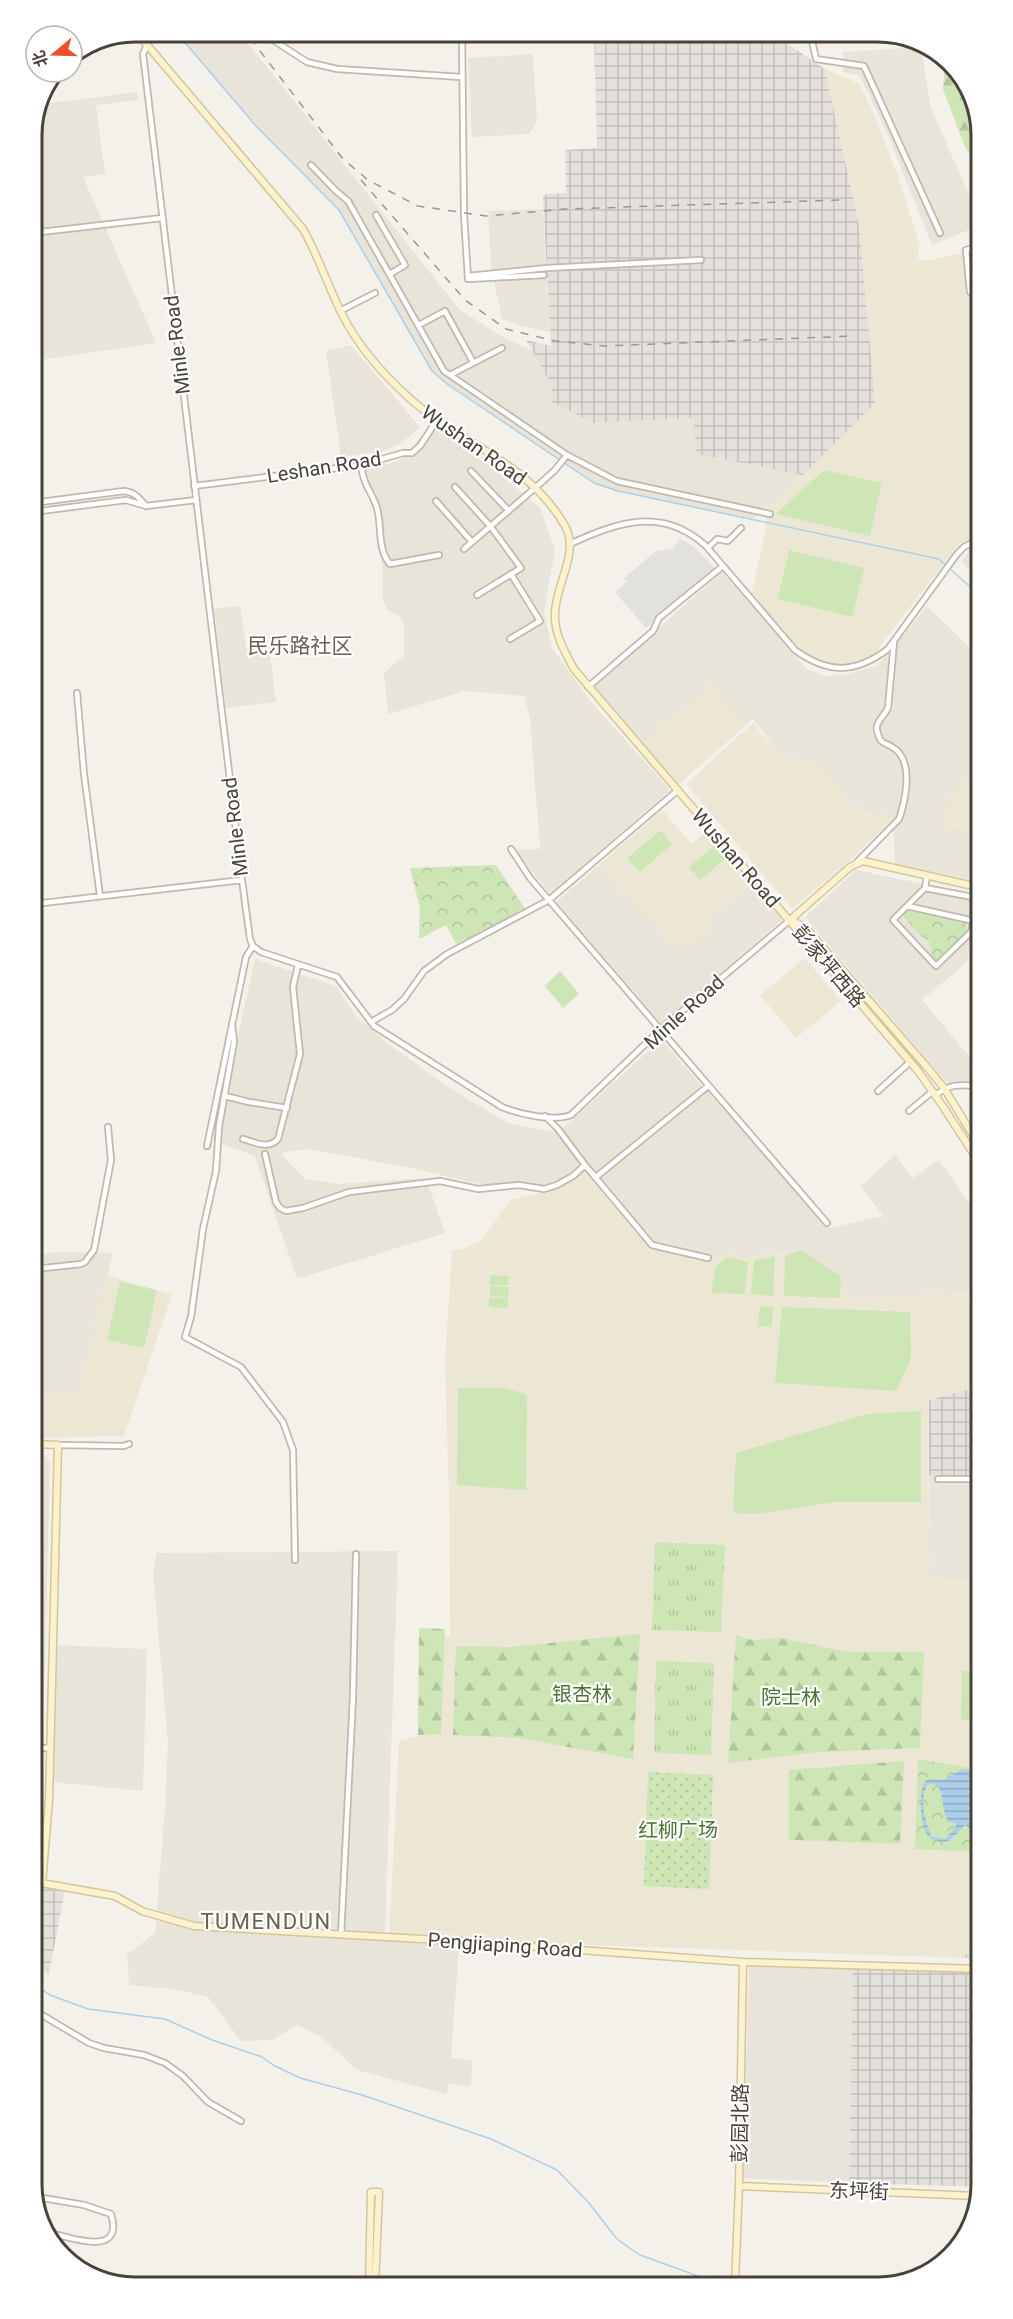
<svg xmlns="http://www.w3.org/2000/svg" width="1013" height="2319" viewBox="0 0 1013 2319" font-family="Roboto,'Noto Sans SC',sans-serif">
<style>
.residential{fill:#e8e4d9}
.industrial{fill:url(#industrial-grid)}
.education{fill:#ece7d5}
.grass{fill:url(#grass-tufts)}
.forest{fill:url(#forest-firs)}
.park{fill:url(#park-crowns)}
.garden{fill:url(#garden-dots)}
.pitch{fill:#cee5b6}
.parking{fill:#e3e1de}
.water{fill:url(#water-rules);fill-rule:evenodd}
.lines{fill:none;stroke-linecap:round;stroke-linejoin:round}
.stream{stroke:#abcfec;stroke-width:1.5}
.street-casing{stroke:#bfbaad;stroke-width:8}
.secondary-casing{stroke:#d1c69c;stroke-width:9}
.street{stroke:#fff;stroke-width:4.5}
.secondary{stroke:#fbf2cd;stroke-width:6}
.rail{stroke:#989898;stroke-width:1.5;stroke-dasharray:8 8;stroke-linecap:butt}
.labels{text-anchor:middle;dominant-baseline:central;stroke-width:4.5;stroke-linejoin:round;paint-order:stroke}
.street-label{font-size:20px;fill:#484239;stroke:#fff}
.park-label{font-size:20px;fill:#47762f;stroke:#fff}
.neighbourhood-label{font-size:21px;fill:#6a6150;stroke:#fff}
.quarter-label{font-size:22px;letter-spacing:1.5px;fill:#6a6150;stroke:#fff}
.rim{fill:none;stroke:#484239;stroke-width:3}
</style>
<defs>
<pattern id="industrial-grid" width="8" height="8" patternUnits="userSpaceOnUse" patternTransform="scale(1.5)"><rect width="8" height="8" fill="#e4e0db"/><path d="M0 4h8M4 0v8" fill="none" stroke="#c5c1bd"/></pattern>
<pattern id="grass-tufts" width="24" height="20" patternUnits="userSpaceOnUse" patternTransform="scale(1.5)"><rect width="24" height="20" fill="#cee5b6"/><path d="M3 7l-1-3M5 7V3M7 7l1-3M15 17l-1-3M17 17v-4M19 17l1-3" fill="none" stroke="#b2c69d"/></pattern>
<pattern id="forest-firs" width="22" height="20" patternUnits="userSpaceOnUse" patternTransform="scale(1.5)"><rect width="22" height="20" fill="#cee5b6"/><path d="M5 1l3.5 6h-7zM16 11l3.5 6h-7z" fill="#b2c69d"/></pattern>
<pattern id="park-crowns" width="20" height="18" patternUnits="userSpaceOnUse" patternTransform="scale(1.5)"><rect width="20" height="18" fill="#cee5b6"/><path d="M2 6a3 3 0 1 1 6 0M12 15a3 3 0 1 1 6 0" fill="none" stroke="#b2c69d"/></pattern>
<pattern id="garden-dots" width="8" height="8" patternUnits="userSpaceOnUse" patternTransform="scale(1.5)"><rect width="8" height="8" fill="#cee5b6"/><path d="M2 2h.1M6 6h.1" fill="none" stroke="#b2c69d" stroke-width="1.8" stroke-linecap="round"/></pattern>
<pattern id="water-rules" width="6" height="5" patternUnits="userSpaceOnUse" patternTransform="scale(1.5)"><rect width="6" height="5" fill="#abcfec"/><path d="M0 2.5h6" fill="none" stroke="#8daac0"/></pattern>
</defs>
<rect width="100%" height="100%" fill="#f4f1ea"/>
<!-- residential -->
<path class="residential" d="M181 38H244L459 309 499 335 533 351 552 386 594 423 695 418 697 454 803 475 753 519 618 491 594 483 447 384 432 371 339 210 256 126Z
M921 47 931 108 976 211V227L932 245 888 135 860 76 843 72V52Z
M533 54 537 122 529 134 472 137 468 58Z
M137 92 138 100 96 105 105 174 83 177 156 343 32 361V128L43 104Z
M543 209 550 332 521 326 502 319 491 268 488 211Z
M351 345 420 427 400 444 381 452 341 457 326 351Z
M431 426 491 467 540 508 555 550 544 612 552 648 592 703 670 790 550 894 515 850 540 849 530 719 524 696 465 691 388 714 384 673 404 656V626L400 617 387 609 383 601V569L374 510 358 469 377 468 400 460Z
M977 547V577L961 562 970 550Z
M722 572 808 670 826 676 847 674 877 666 927 606 977 655 978 881 895 864 893 819 855 806 817 762 782 758 753 719 678 785 592 687Z
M240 606 246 648 269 646 276 702 226 708 214 609Z
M600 864 674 948 686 938 694 945 708 922 752 883 783 919 662 1024 556 902Z
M856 870 978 895 967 962 922 1000 978 1067 979 1085 946 1082 805 917Z
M255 959 336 986 355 1015 387 1043 456 1092 508 1123 557 1133 661 1040 829 1228 883 1216 861 1186 895 1155 913 1178 939 1160 970 1204 979 1199V1287L968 1291 909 1297 853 1298 841 1275 802 1249 745 1258 727 1253 716 1260 648 1240 570 1176 547 1191 475 1183 407 1167 308 1149 280 1153 305 1179 339 1184 426 1178 445 1233 297 1279 255 1156 219 1143 236 1045Z
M57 1252 113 1253 79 1393 41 1395V1438H35V1255Z
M35 1451H42L50 1462 45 1663H36Z
M929 1475 980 1476V1581L928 1578Z
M398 1551 385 1933 459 1945 451 2058 472 2060 471 2086 448 2084 447 2094 357 2070 321 2037 297 2025 273 2040 241 2041 208 1997 179 1990 129 1985 127 1955 155 1933 165 1807 168 1744 153 1572 157 1553Z
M56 1645 147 1649 143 1791 52 1782Z
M36 1745H41L36 1847Z
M749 1964 853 1966 849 2183 743 2178Z"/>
<!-- industrial -->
<path class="industrial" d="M771 33 825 69 859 224 876 403 803 475 696 454 694 418 594 423 552 402V386L526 340 551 346 543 197 547 194 566 193 565 150 597 148 594 38 606 34Z
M979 1386 980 1476 929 1475V1400Z
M36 1886 65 1890 49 1974 36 1967Z
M981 1931V1959L964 1958Z
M853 1966 981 1972V2187L849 2183Z"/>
<!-- education -->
<path class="education" d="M825 69 858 83 871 107 897 174 920 245 918 257 920 260 925 261 962 253 969 295 972 299 976 296 977 535 962 542 955 549 874 654 855 664 835 666 811 658 786 636 752 593 766 527 765 508 803 475 875 403 859 224Z
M710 684 746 725 678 785 642 744Z
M753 723 782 758 817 762 855 806 893 819 850 860 792 909 686 784Z
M958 782 978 786V835L943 827 951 791 956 792Z
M662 810 692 844 707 831 752 883 708 922 713 928 693 945 686 938 674 949 600 864Z
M805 958 841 1001 796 1038 760 995Z
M581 1163 648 1240 716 1260 727 1253 745 1258 802 1249 841 1275 853 1298 910 1297 968 1291 979 1386 929 1400 928 1578 980 1581 981 1931 964 1958 389 1938 399 1741 438 1730 443 1639 450 1635 449 1494 445 1363 452 1250 463 1249 482 1240 510 1200 547 1191 570 1176Z
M106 1275 172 1295 124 1436 41 1438V1395L79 1393Z
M36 1663H45L41 1745H36Z"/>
<!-- grass -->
<path class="grass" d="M655 1542 725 1545 721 1632 652 1630Z
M656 1661 714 1663 711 1755 654 1753Z"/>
<!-- forest -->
<path class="forest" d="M945 58 976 101V164L965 147 943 89Z
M419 1628 445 1629 441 1734 418 1735Z
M640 1634 633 1759 519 1738 453 1735 456 1646 510 1647Z
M736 1635 752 1640 780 1638 795 1641 848 1652H924L920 1748 817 1752 728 1763Z
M904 1761 900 1844 789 1840V1770Z"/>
<!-- park -->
<path class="park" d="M496 865 526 910 456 944 446 925 419 939 420 908 410 868Z
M908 910 967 924 964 936 936 963 929 956 932 950 929 941 921 936 902 915Z
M918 1759 980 1770 981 1852 915 1849Z"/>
<!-- garden -->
<path class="garden" d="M648 1772 713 1775 709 1889 644 1886Z"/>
<!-- pitch -->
<path class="pitch" d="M824 470 882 483 870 536 776 514Z
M789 550 864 568 852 617 778 599Z
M661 830 672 844 640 872 627 858Z
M715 845 726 858 700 880 689 867Z
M560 971 579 994 563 1008 545 986Z
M801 1250 841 1276 840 1298 784 1296 785 1256Z
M775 1256 773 1296 751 1294 754 1260Z
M728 1257 748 1262 745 1294 711 1293 716 1266Z
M490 1275 509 1276 508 1285H490Z
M120 1282 157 1290 144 1348 107 1340Z
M490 1286 509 1287 508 1297 490 1296Z
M489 1298H508V1308L489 1307Z
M760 1306 773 1307 772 1327 758 1326Z
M782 1307 910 1312 911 1359 896 1391 775 1383Z
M458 1388H505L527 1395 526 1490 458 1485 457 1483Z
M921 1411V1502H833L758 1514 733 1513 736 1453 867 1414Z
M962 1671H980V1721L961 1720Z"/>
<!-- parking -->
<path class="parking" d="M681 539 694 547 715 568 646 628 615 592 627 582 623 579 656 551 671 549Z"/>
<!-- water -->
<path class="water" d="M963 1769 980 1773 981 1836 965 1825 949 1841C943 1842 935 1842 930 1838 919 1829 919 1794 924 1782L929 1779 943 1780ZM929 1783 938 1786C944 1798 942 1810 948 1822L955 1823 956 1827 945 1839 931 1836C925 1820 918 1796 929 1783Z"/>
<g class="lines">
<!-- stream -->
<path class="stream" d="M181 38 256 126 339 210 432 371 447 384 594 483 618 491 939 559 977 593
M37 1986 50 1995 88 2009 165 2019 212 2040 262 2057 273 2065 300 2078 362 2095 491 2139 557 2170 589 2203 616 2238 628 2247 640 2255 717 2283"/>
<!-- street casing -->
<g class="street-casing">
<path id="street" d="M810 32 816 59 864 66 940 233
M462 36 464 214 468 279 544 275
M270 38 307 62 337 69 461 77
M147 45 143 54 242 880 250 939 253 946 261 952 337 977 374 1026 502 1107C519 1114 553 1122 571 1115L661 1029 790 920
M311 165 336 191 348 201 444 371 567 455
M376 215 405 265 390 274
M32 233 162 218
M976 247 966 250 970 292 974 294 976 292
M468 276 547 268 701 260
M340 311 375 293
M419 325 445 311 473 362
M32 366H33
M450 375 502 348
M361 465C363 483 370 490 376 505 383 524 376 548 390 564L439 555
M471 471 509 511
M194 486 361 465 403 453H412L420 446 437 420
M455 487 491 527 521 568 477 595
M436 501 472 542
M33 503 124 491C135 492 139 498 146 506
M33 512 126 500 146 506 196 500
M570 544C618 522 662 506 706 546L795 650C828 674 855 674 888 649L957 554 964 547 977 540
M708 548 717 539 728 541 741 528
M464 549 535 488 555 470 567 455 617 481 770 514
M510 639 540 621 511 574
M588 687 653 631 659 618 723 566
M77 693 84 774 100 896
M511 849 530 878 827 1223
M857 862 899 819C905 802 912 770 900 754 896 747 887 745 881 741 871 722 881 722 888 708L894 642
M927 875 925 888 893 920 936 966 971 932 978 899
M925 888 978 898
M34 904 242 880
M907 906 974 921
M371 1022 392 1010 404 999 424 971 447 954 549 900 678 790
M232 1024 234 1042 219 1126 216 1171 203 1229 191 1317 185 1337 241 1367 283 1422 293 1450 295 1560
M878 1091 910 1062
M936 1095C950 1083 961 1085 979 1086
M225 1096 249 1102 287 1108
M909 1111 933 1091
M545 1116 558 1129 585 1165 652 1245 708 1258
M243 1139C255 1142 268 1150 278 1139L300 1054 293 987 298 965
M207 1146 246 957 253 946
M265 1154 276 1202 280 1208 286 1211 303 1208 349 1192 440 1181 478 1189 519 1185 544 1189 557 1185 573 1176 585 1165
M596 1177 708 1086
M35 1269 81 1264 85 1262 94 1250 111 1160 108 1127
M58 1445 124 1446 129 1444
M938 1479H980
M36 1748H50
M341 1935 353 1697 356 1554
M37 2012 89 2043 104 2048 144 2055 165 2063 183 2076 208 2102 241 2121
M37 2197 84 2205 111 2214C125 2259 69 2237 47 2232"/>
</g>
<!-- secondary casing -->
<g class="secondary-casing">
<path id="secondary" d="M142 39 303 229C319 257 328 287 343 316 358 345 381 372 405 394 456 443 527 459 565 526 580 552 555 586 555 614 554 634 565 652 574 669L918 1071 942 1105 979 1162
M790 920 850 867 863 861 978 887
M791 920 806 928 926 1066 944 1088 979 1145
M35 1444 58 1445 49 1801 42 1883
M36 1882 115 1896 142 1911 194 1926 457 1941 743 1962 981 1969
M739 2186 978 2196
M735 2283 739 2186 743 1962
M369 2286 371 2192H379L375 2286"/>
</g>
<!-- street -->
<use href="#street" class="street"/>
<!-- secondary -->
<use href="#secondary" class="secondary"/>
<!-- rail -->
<path class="rail" d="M250 38 343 159 368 180 418 206 486 216 566 209 841 200
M361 180 465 300 506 329 555 341 605 346 853 336"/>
</g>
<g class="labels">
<!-- street labels -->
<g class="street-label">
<text transform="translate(177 345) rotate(-97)">Minle Road</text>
<text transform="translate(474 445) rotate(35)">Wushan Road</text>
<text transform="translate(324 467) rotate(-9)">Leshan Road</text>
<text transform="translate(235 827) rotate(-97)">Minle Road</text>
<text transform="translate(736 858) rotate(49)">Wushan Road</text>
<text transform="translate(829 966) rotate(50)">彭家坪西路</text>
<text transform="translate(684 1012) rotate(-42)">Minle Road</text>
<text transform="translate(505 1945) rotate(4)">Pengjiaping Road</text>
<text transform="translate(740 2123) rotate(-89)">彭园北路</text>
<text transform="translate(859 2191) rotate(2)">东坪街</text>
</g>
<!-- park labels -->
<g class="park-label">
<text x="582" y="1694">银杏林</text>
<text x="791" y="1697">院士林</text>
<text x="678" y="1830">红柳广场</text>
</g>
<!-- neighbourhood labels -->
<g class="neighbourhood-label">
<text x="300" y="646">民乐路社区</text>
</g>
<!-- quarter labels -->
<g class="quarter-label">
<text x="266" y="1921">TUMENDUN</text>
</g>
</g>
<!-- crop -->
<path d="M0 0H1013V2319H0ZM135 42H878A93 93 0 0 1 971 135V2184A93 93 0 0 1 878 2277H135A93 93 0 0 1 42 2184V135A93 93 0 0 1 135 42Z" fill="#fff" fill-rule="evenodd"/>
<path class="rim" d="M135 42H878A93 93 0 0 1 971 135V2184A93 93 0 0 1 878 2277H135A93 93 0 0 1 42 2184V135A93 93 0 0 1 135 42Z"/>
<!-- north arrow -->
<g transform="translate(54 54) rotate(251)"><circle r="28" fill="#ffffff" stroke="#b6b3b0" stroke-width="1.5"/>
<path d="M0-4.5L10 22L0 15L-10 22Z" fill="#ec4f29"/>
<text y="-9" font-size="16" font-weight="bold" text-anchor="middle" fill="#484239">北</text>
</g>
</svg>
